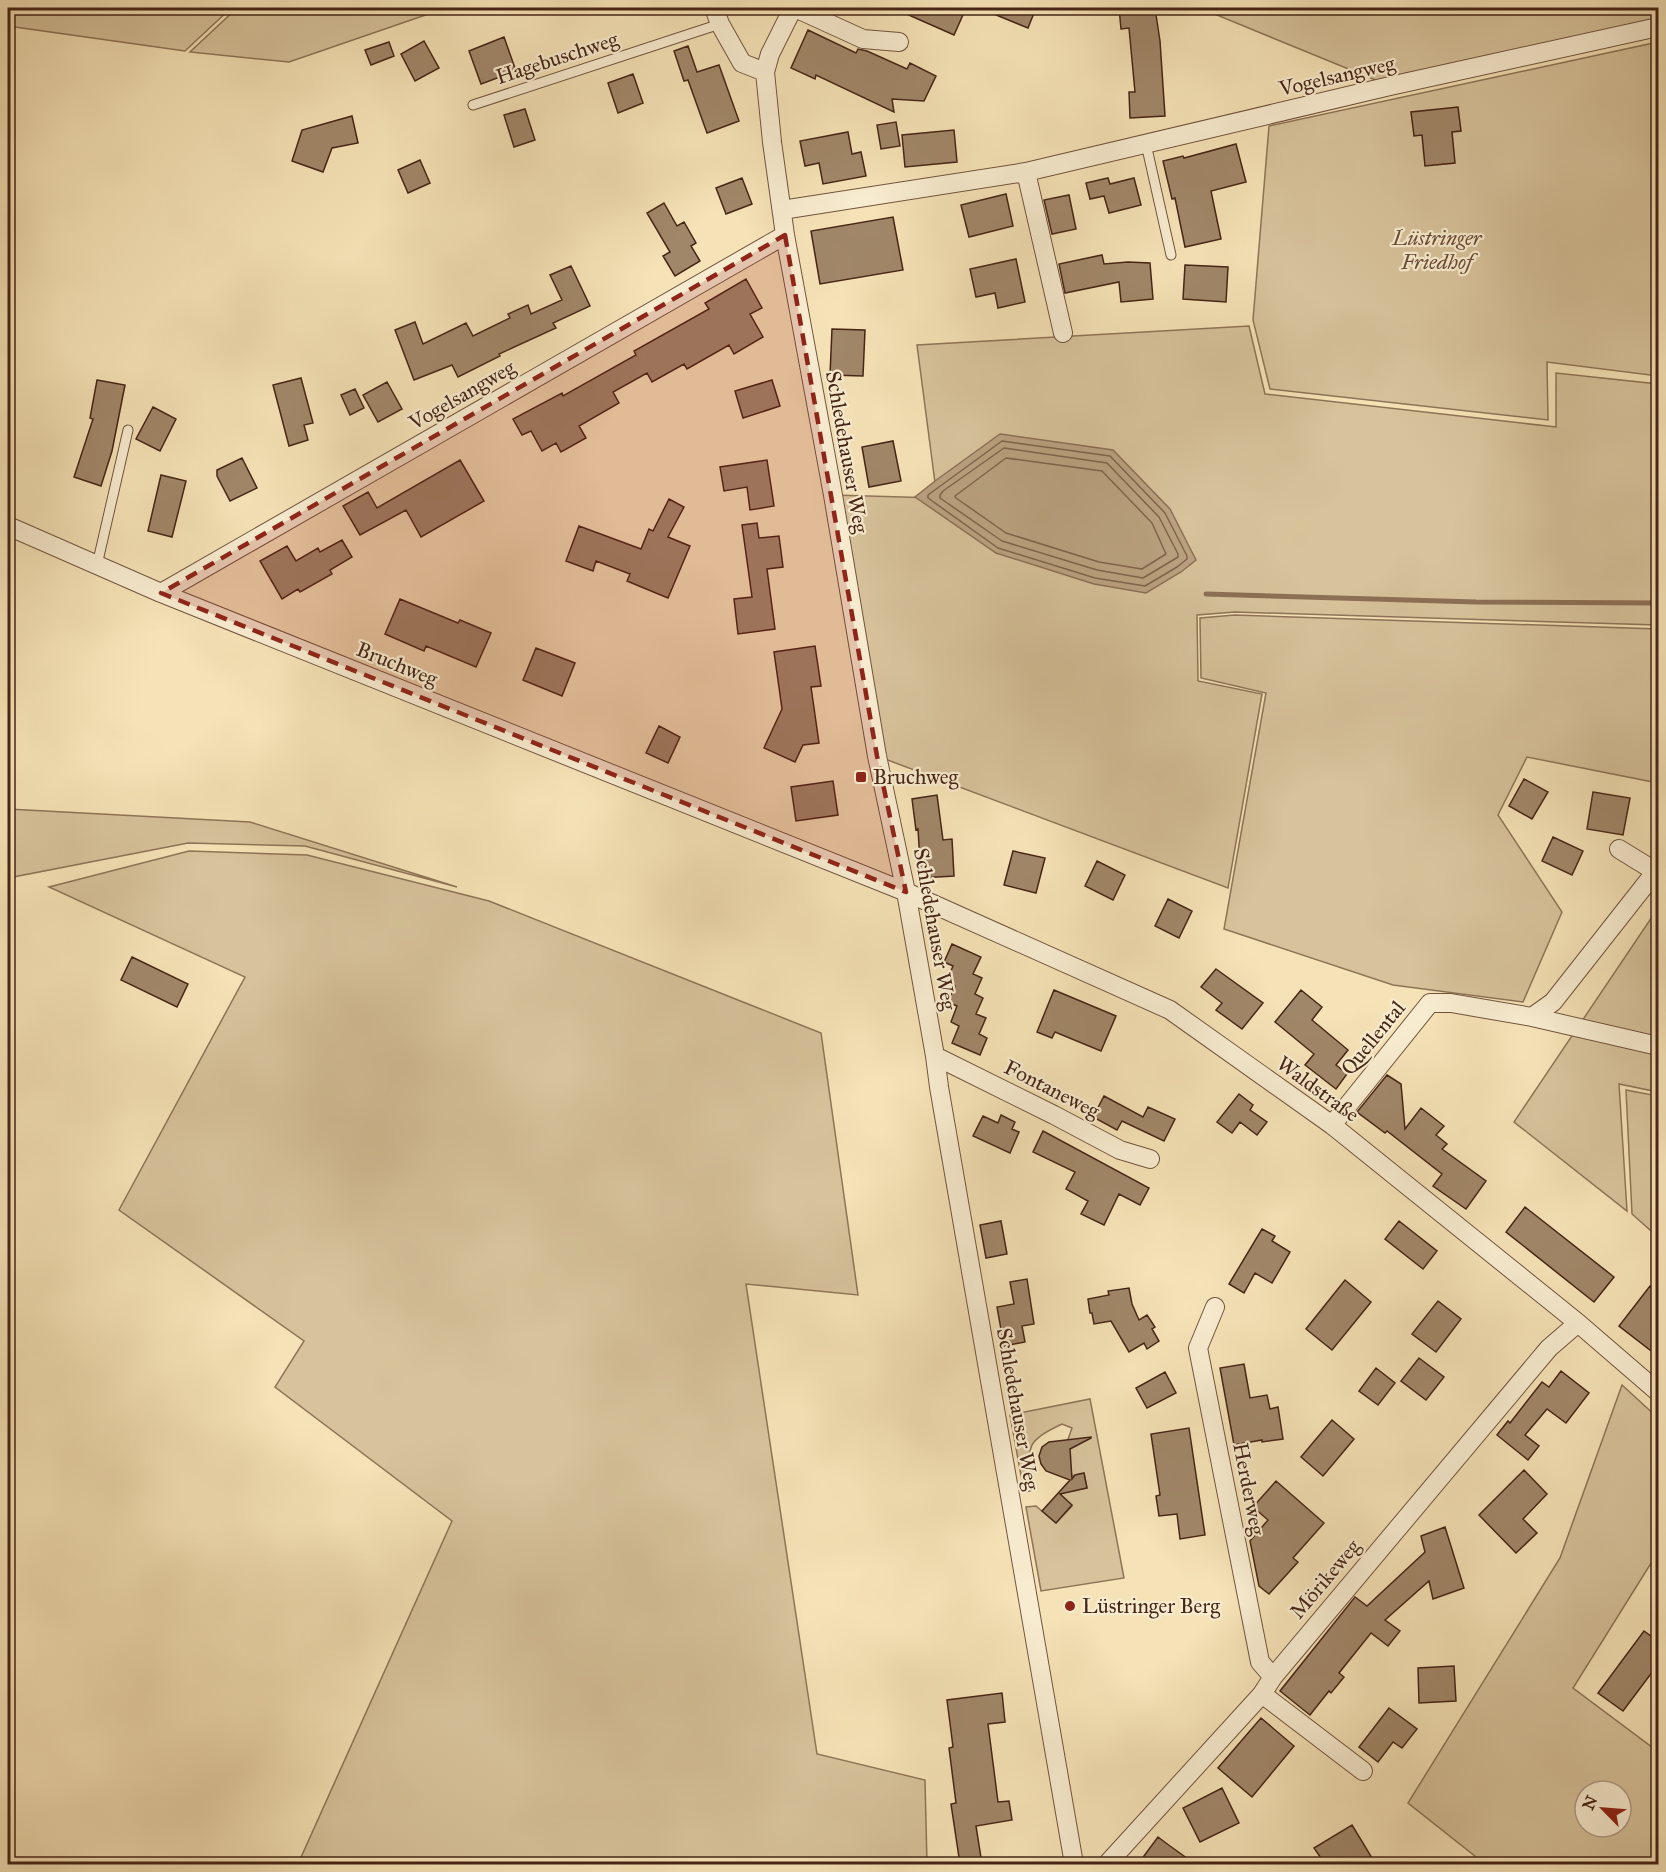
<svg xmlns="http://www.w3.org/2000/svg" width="1666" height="1872" viewBox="0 0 1666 1872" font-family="'IM FELL Great Primer',serif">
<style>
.green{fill:#d7c29b;stroke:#8e7458;stroke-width:1.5;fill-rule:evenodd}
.water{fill:#baa280;stroke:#8c7056;stroke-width:1.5}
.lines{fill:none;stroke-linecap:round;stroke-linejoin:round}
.shore{stroke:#80644b;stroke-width:1.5}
.stream{stroke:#8c7056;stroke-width:5}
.building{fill:#a18769;stroke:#462516;stroke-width:1.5}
.lane-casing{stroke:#72543e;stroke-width:11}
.street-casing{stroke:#72543e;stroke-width:20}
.lane{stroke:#f8ecd0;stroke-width:9}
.street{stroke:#f8ecd0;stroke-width:18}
.marked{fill:#8f2418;fill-opacity:0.2;stroke:#8f2418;stroke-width:4.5;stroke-dasharray:12 8;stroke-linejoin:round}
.poi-dot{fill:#8f2418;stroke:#f8ecd0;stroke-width:2}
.labels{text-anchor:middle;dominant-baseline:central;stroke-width:4.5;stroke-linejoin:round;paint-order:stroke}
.street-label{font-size:21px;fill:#462516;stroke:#f8ecd0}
.park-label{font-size:21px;font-style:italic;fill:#6a4c37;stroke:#f8ecd0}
.poi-label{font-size:21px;fill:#462516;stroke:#f8ecd0;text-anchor:start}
</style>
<rect width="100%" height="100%" fill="#f5e2b6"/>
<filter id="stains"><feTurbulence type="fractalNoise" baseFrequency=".00333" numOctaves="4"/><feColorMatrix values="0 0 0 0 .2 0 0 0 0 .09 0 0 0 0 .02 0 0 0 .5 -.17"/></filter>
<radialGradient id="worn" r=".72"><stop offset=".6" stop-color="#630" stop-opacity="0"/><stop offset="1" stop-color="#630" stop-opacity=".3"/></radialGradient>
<!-- green -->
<path class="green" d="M8 8H231L185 51 8 26Z
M237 8H439L440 10 289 62 190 52Z
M1209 8H1658V27L1390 86 1207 11Z
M1658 42V376L1547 362 1548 420 1270 389 1253 320 1269 126Z
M1249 326 1265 394 1556 427V373L1658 384V625L1235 612 1197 615 1198 681 1262 694 1228 888 877 756 833 495 937 498 917 345Z
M1235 615 1658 629V783L1527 757 1498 815 1562 912 1523 1002 1393 985 1224 929 1266 693 1201 678 1200 618Z
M8 809 250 822 457 887 305 846 188 843 8 878Z
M189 851 307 855 489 901 821 1033 858 1295 746 1284 817 1754 925 1780 927 1864H298L452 1521 275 1387 304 1341 119 1210 245 977 49 887Z
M1658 908V1092L1619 1084 1627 1211 1514 1122Z
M1626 1090 1658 1096V1237L1632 1214Z
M1622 1385 1658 1418V1552L1573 1688 1656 1750 1658 1749V1864H1485L1408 1803 1560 1558ZM1585 1791H1621V1827H1585Z
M1090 1399 1124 1578 1041 1591 1026 1507 1036 1506 1056 1523 1072 1506 1059 1493 1067 1488 1073 1491 1087 1488 1084 1474 1070 1476C1067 1462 1075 1458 1066 1445L1072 1428 1062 1424C1024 1442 1027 1447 1034 1486L1030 1491 1024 1492 1010 1415Z"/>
<!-- water -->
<path class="water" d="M1000 434 1113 450 1170 509 1196 560 1181 572 1146 593 1094 584 996 553 915 497 935 481Z"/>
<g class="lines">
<!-- shore -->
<path class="shore" d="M1002 441 1110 456 1165 513 1187 556V559L1177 567 1145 586 1095 578 998 548 928 498V495Z
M1004 448 1107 463 1159 517 1178 554V557L1143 578 1097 570 1002 541 940 498V495L943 491Z
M1006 458 1102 471 1152 523 1166 554 1142 569 1099 562 1006 533 956 498 955 496Z"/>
<!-- stream -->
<path class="stream" d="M1206 594 1476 602 1658 603"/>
</g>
<!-- building -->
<path class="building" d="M893 8H966L954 35Z
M979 8H1036L1028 28Z
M1119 8H1155L1160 41 1165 116 1130 118 1129 92H1135L1129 28 1121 29Z
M808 30 856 53 858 49 867 51 907 69 910 63 936 76 924 101 892 99 894 112 816 75 815 79 791 68Z
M504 37 516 71 481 84 469 51Z
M424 41 439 68 415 81 401 54Z
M389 42 394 56 371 65 365 50Z
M688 46 697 72 719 65 739 121 707 133 688 80 684 81 674 51Z
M633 74 643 103 618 113 608 83Z
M1458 107 1461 131 1452 132 1455 163 1425 166 1422 135 1414 136 1411 112Z
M525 109 535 140 514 147 504 115Z
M352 116 358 143 332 148 323 172 292 161 302 130Z
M896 122 900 146 881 149 877 125Z
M954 130 957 162 905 167 902 135Z
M848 132 852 154 861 152 866 176 823 184 819 163 805 166 800 141Z
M1236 144 1246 182 1211 191 1221 239 1185 247 1175 198 1172 199 1163 161 1183 156 1184 158Z
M420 160 430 183 408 193 398 170Z
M742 178 752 204 726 214 716 188Z
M1108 178 1110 184 1134 178 1141 205 1109 213 1104 196 1090 199 1086 183Z
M1006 194 1013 226 969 237 961 205Z
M1069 195 1076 229 1052 234 1044 200Z
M664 203 677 226 684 222 696 243 691 246 700 261 675 276 663 256 670 252 647 213Z
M893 217 903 270 820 284 811 231Z
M1102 255 1104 264 1128 262 1150 263 1153 299 1121 302 1119 282 1065 293 1059 264Z
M1016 259 1025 302 998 308 995 293 976 297 970 269Z
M1185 265 1228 267 1226 302 1183 299Z
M571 266 590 306 553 323 556 328 499 354 500 356 458 377 452 365 414 380 395 330 415 322 423 344 466 323 473 336 510 318 508 314 528 305 531 314 562 300 550 275Z
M746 279 762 308 750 314 763 337 734 354 729 345 687 369 684 364 652 382 647 373 613 392 619 403 579 426 586 438 561 452 556 443 542 451 531 431 522 435 513 419 562 393 563 396 636 355 634 351 709 309 705 303Z
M832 329 865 330 863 376 830 375Z
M301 378 313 423 304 425 308 440 289 446 273 385Z
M97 380 125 385 112 451 101 486 74 477 93 419 90 418Z
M772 380 780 406 743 418 735 391Z
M387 382 402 409 378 422 363 395Z
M355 389 364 408 350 415 341 395Z
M153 407 176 419 160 451 136 439Z
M893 441 901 481 869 487 862 447Z
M242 458 257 488 230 501 217 476V470Z
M460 460 484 501 421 537 406 510 360 535 343 506 368 492 377 508Z
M767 460 774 506 750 510 747 487 724 491 720 467Z
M161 475 186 481 172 537 148 531Z
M669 499 684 507 668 537 690 546 668 598 627 581 630 574 596 561 593 571 566 561 579 526 641 549 649 529 653 531Z
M757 523 759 538 779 536 783 567 767 569 775 629 738 634 734 599 752 597 742 525Z
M342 540 352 557 330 570 332 574 300 592 298 589 282 599 260 561 287 546 296 561 318 548 320 552Z
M400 599 458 623 460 620 491 633 476 667 426 646 424 651 385 634Z
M815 646 821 686 811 687 819 743 803 745 795 762 764 748 782 709 774 652Z
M536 648 575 663 562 696 523 680Z
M659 726 680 737 668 763 646 753Z
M1524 779 1548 792 1532 819 1509 806Z
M833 781 838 815 796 821 791 787Z
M1593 792 1630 798 1623 835 1587 829Z
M937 795 943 840 952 839 954 876 921 878 918 829 916 830 912 799Z
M1553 837 1583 851 1572 875 1542 861Z
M1013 851 1045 858 1036 893 1004 885Z
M1097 861 1125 875 1113 900 1085 886Z
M1168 899 1192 911 1179 938 1155 926Z
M952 944 981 957 973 974 982 978 975 994 983 998 976 1014 986 1018 979 1034 987 1038 980 1055 952 1043 959 1026 951 1022 957 1006 948 1002 955 986 946 982 953 966 944 962Z
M132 957 188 984 177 1007 121 980Z
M1216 969 1263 1003 1242 1029 1216 1010 1222 1003 1201 987Z
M1054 990 1116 1016 1101 1051 1055 1032 1052 1038 1037 1032Z
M1301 990 1322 1007 1312 1020 1348 1050 1336 1065 1347 1074 1336 1089 1305 1065 1314 1054 1275 1022Z
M1387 1075 1401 1084 1405 1129 1421 1108 1444 1126 1436 1135 1447 1144 1442 1149 1486 1181 1466 1209 1433 1186 1442 1174 1387 1131 1385 1133 1357 1112Z
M1239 1094 1253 1105 1250 1110 1267 1122 1257 1135 1240 1122 1232 1133 1217 1122Z
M1104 1096 1143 1117 1148 1107 1175 1119 1164 1141 1122 1121 1117 1130 1093 1117Z
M1001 1115 1015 1122 1012 1129 1019 1132 1010 1153 973 1136 983 1116 998 1123Z
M1043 1131 1149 1188 1140 1205 1119 1194 1104 1225 1081 1214 1088 1201 1066 1189 1075 1172 1033 1152Z
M1525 1207 1614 1277 1594 1302 1506 1232Z
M1001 1221 1007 1254 986 1258 980 1225Z
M1399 1221 1437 1251 1423 1269 1385 1239Z
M1262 1229 1275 1236 1272 1241 1290 1252 1272 1283 1255 1273 1244 1293 1229 1284Z
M1027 1279 1034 1324 1022 1326 1025 1342 1004 1346 997 1307 1014 1304 1010 1282Z
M1345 1280 1371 1302 1332 1350 1306 1329Z
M1650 1286 1659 1293V1357L1619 1326Z
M1129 1288 1132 1304 1139 1320 1147 1315 1155 1327 1152 1329 1159 1341 1147 1349 1144 1343 1129 1352 1111 1321 1094 1324 1092 1313H1090L1088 1299 1109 1295 1108 1291Z
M1438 1301 1461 1319 1436 1352 1412 1334Z
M1419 1358 1444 1377 1426 1400 1401 1381Z
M1244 1364 1250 1398 1267 1395 1270 1409 1278 1407 1283 1439 1262 1442V1440L1234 1445 1220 1368Z
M1376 1368 1395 1383 1378 1405 1359 1391Z
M1561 1371 1589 1393 1566 1423 1547 1409 1525 1435 1539 1446 1528 1460 1497 1435 1508 1421 1510 1423 1542 1382 1549 1387Z
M1165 1372 1176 1393 1147 1408 1136 1388Z
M1332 1420 1354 1439 1323 1476 1301 1457Z
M1189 1428 1205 1535 1180 1539 1177 1514 1159 1516 1156 1496 1160 1495 1151 1434Z
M1091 1437V1438L1070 1449 1072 1479 1075 1475 1084 1473 1087 1488 1060 1494 1072 1505 1056 1523 1042 1511 1070 1480 1046 1471 1041 1464 1039 1456 1042 1447 1049 1442Z
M1524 1470 1547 1494 1523 1519 1537 1533 1516 1553 1479 1515Z
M1276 1481 1324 1523 1293 1558 1298 1562 1269 1594 1259 1586 1250 1541 1268 1520 1253 1507Z
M1445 1527 1464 1588 1433 1599 1429 1581 1385 1620 1400 1631 1388 1646 1371 1633 1339 1673 1344 1677 1331 1693 1329 1691 1310 1715 1280 1691 1355 1597 1367 1606 1425 1552 1421 1536Z
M1644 1631 1659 1642V1663L1623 1711 1598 1693Z
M1454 1666 1456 1701 1419 1703 1418 1668Z
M1002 1693 1005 1722 988 1724 998 1802 1009 1801 1012 1820 976 1826 982 1864H960L951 1804 956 1803 949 1748 953 1747 947 1700Z
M1389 1708 1417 1729 1402 1748 1393 1742 1378 1762 1359 1747Z
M1261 1718 1294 1746 1252 1797 1218 1768Z
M1222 1788 1239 1823 1200 1842 1183 1808Z
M1352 1825 1372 1858 1362 1864H1325L1314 1848Z
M1158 1837 1170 1846 1195 1864H1138Z"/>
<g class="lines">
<!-- lane casing -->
<g class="lane-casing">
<path id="lane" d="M473 105 720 24
M1146 144 1171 255
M97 565 128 430"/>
</g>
<!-- street casing -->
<g class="street-casing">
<path id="street" d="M714 8 720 24 742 63 765 72
M793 8 770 54 765 72 772 142 785 235 833 495 877 756 906 892 935 1056 939 1087 1074 1864
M795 8 863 39 899 42
M1026 172 1063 333
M782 210 1026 172 1390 86 1658 27
M8 526 161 593 906 892 1170 1010 1332 1125 1578 1323 1658 1392
M161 593 785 235
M1619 849 1658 873
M1532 1017 1553 1002 1656 871
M935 1056 1054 1115 1120 1150 1150 1159
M1332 1125 1430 1003H1451L1532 1017 1658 1046
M1215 1307 1198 1348 1260 1662 1273 1677
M1262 1694 1363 1771
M1107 1864 1262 1694 1273 1677 1549 1348 1578 1323"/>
</g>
<!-- lane -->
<use href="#lane" class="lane"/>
<!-- street -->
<use href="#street" class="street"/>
</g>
<!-- marked area -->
<path class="marked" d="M785 235 877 756 906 892 161 593Z"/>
<!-- markers -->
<g class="poi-dot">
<rect x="855" y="771" width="12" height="12" rx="3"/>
<circle cx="1070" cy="1606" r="6"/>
</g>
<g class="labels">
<!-- street labels -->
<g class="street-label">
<text transform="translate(557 58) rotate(-18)">Hagebuschweg</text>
<text transform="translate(1337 76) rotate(-13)">Vogelsangweg</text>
<text transform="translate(462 395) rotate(-30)">Vogelsangweg</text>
<text transform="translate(847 452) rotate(80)">Schledehauser Weg</text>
<text transform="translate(397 664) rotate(22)">Bruchweg</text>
<text transform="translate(935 929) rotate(80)">Schledehauser Weg</text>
<text transform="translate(1373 1038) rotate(-51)">Quellental</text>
<text transform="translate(1052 1089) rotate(27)">Fontaneweg</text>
<text transform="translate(1318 1089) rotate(36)">Waldstraße</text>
<text transform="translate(1018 1409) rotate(80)">Schledehauser Weg</text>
<text transform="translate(1249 1489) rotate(79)">Herderweg</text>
<text transform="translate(1325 1579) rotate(-50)">Mörikeweg</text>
</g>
<!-- park labels -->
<g class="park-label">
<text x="1437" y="238">Lüstringer<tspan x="1437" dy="24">Friedhof</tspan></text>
</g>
<!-- poi labels -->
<g class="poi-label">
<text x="873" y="777">Bruchweg</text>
<text x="1082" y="1606">Lüstringer Berg</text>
</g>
</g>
<!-- margin -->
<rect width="1666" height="1872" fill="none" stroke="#f5e2b6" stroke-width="30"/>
<rect x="9" y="9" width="1648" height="1854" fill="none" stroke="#462516" stroke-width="3"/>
<rect x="15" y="15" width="1636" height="1842" fill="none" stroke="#462516" stroke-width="1.5"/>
<!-- north arrow -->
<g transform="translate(1603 1809) rotate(295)"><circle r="28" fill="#f8ecd0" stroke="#b19c86" stroke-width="1.5"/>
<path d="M0-4.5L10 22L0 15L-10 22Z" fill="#8f2418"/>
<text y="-9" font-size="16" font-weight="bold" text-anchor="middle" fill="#462516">N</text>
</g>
<rect width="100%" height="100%" filter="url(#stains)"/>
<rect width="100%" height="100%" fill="url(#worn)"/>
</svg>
